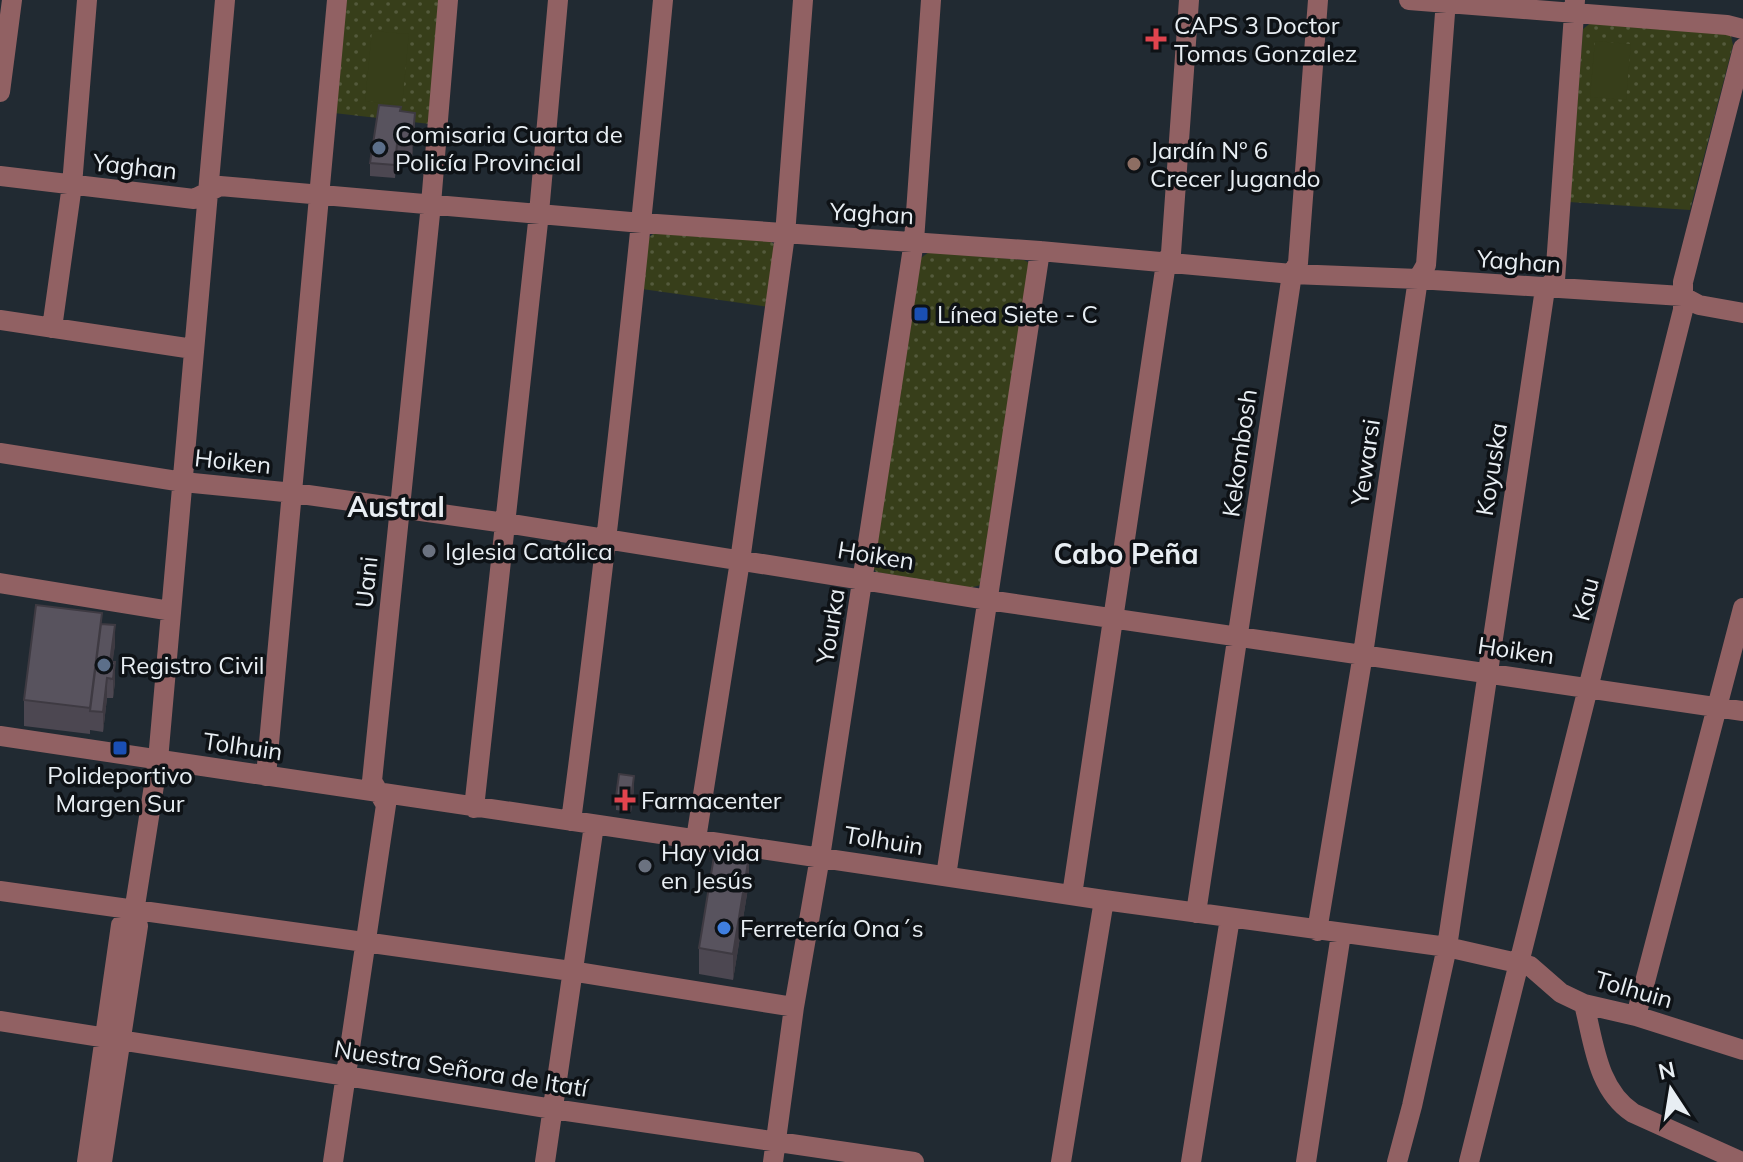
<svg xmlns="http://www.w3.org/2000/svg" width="1743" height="1162" viewBox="0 0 1743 1162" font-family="Mulish,sans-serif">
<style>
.park{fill:url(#park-dots)}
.pitch{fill:#373e1a}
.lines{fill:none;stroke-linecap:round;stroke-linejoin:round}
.minor{stroke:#916163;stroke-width:20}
.wall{fill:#4c4751}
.shaded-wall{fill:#3e3a42}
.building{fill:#58535e;stroke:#3e3a42;stroke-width:2}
.health-dot{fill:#e0444e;stroke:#0e1216;stroke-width:3}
.service-dot{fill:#5c6f8a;stroke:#0e1216;stroke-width:3}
.education-dot{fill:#8d6e63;stroke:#0e1216;stroke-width:3}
.transit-dot{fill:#1a4fb4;stroke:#0e1216;stroke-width:3}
.worship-dot{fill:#6b7280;stroke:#0e1216;stroke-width:3}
.shop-dot{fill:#3f7fe0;stroke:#0e1216;stroke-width:3}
.labels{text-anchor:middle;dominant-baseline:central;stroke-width:7;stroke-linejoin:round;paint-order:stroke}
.poi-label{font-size:24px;fill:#e8eef3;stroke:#0e1216;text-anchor:start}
.street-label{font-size:24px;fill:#e8eef3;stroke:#0e1216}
.quarter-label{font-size:28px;font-weight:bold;fill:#e8eef3;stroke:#0e1216}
</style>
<defs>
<pattern id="park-dots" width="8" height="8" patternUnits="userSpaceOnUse" patternTransform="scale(2)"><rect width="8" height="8" fill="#373e1a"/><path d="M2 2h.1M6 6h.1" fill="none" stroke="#545a3c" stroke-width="1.8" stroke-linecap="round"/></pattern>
</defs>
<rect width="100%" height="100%" fill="#212a32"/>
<!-- park -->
<path class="park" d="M344 0H442L430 124 334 113Z
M1592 22 1722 31 1731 36 1733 45 1690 210 1569 202 1583 29Z
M656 232 770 241 774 244 769 307 642 289 648 238Z
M929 252 1024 260 1029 263 980 585 970 588 876 572 873 567 921 258Z"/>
<!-- pitch -->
<path class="pitch" d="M372 31 409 34 402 105 365 101Z
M1595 41 1631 44 1626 100 1590 97Z"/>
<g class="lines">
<!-- minor -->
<path class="minor" d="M1409 0 1727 25 1743 29
M0 92 12 0
M0 176 194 199 220 186 642 223 1040 251 1292 274 1418 279 1682 296 1699 305 1743 313
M0 320 193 349
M52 328 72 185 87 0
M0 453 183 482 294 493 505 523 988 600 1743 711
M0 583 171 611
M0 736 1104 900 1447 947 1530 966 1561 993 1584 1004 1636 1016 1743 1050
M266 776 337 0
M474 808 539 213 558 0
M571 821C607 548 637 275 663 0
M696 839 740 561 785 235 803 0
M946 876 1040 251
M0 891 571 971 794 1007
M1072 895 1166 263 1171 253 1189 0
M134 912 158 760 225 0
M1196 913 1292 274 1298 263 1318 0
M1317 931 1363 654 1418 279 1426 265 1446 0
M1584 1004C1594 1043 1597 1089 1633 1113L1742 1162
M1636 1016 1743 608
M0 1021 553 1109 914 1162
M87 1162 121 925 134 912 138 926 102 1162
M333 1162 386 805 372 781 431 204 448 0
M545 1162 594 825
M773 1162 794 1007 820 857 914 241 931 0
M1061 1162 1104 900
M1191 1162 1230 918
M1306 1162 1341 934
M1397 1162 1412 1106 1447 947 1545 289 1555 280 1575 0
M1469 1162 1683 310V282L1743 48"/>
</g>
<!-- wall -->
<path class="wall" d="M401 111 415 126 412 158 397 157 395 178 370 176V163Z
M102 624 115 645 112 662 115 682 113 698H107L103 732 90 730V734L24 726V700Z
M634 789 631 812 616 810V797Z
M749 882 733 980 699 974V948Z"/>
<!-- shaded-wall -->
<path class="shaded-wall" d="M415 113V126L412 158V145Z
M115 625V645L110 682V662Z
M115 662V682L113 698V679Z
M107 678V698L103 732V712Z
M634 776V789L631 812V799Z
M749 856V882L733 980V954Z"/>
<!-- building -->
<path class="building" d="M379 105 401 107 400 111 415 113 412 145 397 144 395 165 370 163Z
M36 605 102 613 90 708 24 700Z
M101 624 115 625 110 662H115L113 679 107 678 103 712 90 711Z
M619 774 634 776 631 799 616 797Z
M715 850 749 856 733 954 699 948Z"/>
<!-- markers -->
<g class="health-dot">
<path d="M1152 27h8v8h8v8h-8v8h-8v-8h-8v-8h8z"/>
<path d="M621 788h8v8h8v8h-8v8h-8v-8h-8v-8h8z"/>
</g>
<g class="service-dot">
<circle cx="379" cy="148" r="8"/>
<circle cx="104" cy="665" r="8"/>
</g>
<circle class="education-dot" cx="1134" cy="164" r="8"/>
<g class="transit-dot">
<rect x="913" y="306" width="16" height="16" rx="4"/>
<rect x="112" y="740" width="16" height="16" rx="4"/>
</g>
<g class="worship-dot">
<circle cx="429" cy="551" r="8"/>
<circle cx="645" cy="866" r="8"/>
</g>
<circle class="shop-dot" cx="724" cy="928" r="8"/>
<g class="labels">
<!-- poi labels -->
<g class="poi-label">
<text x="1174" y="25">CAPS 3 Doctor<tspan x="1174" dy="28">Tomas Gonzalez</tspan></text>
<text x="395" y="134">Comisaria Cuarta de<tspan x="395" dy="28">Policía Provincial</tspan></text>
<text x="1150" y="150">Jardín Nº 6<tspan x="1150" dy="28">Crecer Jugando</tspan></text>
<text x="937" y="314">Línea Siete - C</text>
<text x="445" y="551">Iglesia Católica</text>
<text x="120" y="665">Registro Civil</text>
<text x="120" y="775" text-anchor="middle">Polideportivo<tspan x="120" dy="28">Margen Sur</tspan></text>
<text x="641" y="800">Farmacenter</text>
<text x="661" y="852">Hay vida<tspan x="661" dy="28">en Jesús</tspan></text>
<text x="740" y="928">Ferretería Ona´s</text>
</g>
<!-- street labels -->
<g class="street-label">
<text transform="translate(135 166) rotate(6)">Yaghan</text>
<text transform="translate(872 213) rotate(3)">Yaghan</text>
<text transform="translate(1519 261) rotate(4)">Yaghan</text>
<text transform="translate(1239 453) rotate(-82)">Kekombosh</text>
<text transform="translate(233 461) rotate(6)">Hoiken</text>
<text transform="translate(1365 462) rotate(-82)">Yewarsi</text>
<text transform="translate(1491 469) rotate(-81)">Koyuska</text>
<text transform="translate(876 555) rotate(9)">Hoiken</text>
<text transform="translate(366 582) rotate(-84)">Uani</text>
<text transform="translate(1585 599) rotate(-76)">Kau</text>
<text transform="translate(830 626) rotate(-81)">Yourka</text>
<text transform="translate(1516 650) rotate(8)">Hoiken</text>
<text transform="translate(243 746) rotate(8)">Tolhuin</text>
<text transform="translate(884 840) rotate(9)">Tolhuin</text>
<text transform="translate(1634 989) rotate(16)">Tolhuin</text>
<text transform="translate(461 1068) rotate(9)">Nuestra Señora de Itatí</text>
</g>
<!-- quarter labels -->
<g class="quarter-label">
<text x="396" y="506">Austral</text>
<text x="1126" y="553">Cabo Peña</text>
</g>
</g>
<!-- north arrow -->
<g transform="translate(1671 1090) rotate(348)" stroke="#0e1216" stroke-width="6" paint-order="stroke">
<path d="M0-6L14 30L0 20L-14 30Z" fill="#e8eef3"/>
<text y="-12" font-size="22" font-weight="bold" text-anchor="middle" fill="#e8eef3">N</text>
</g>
</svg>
